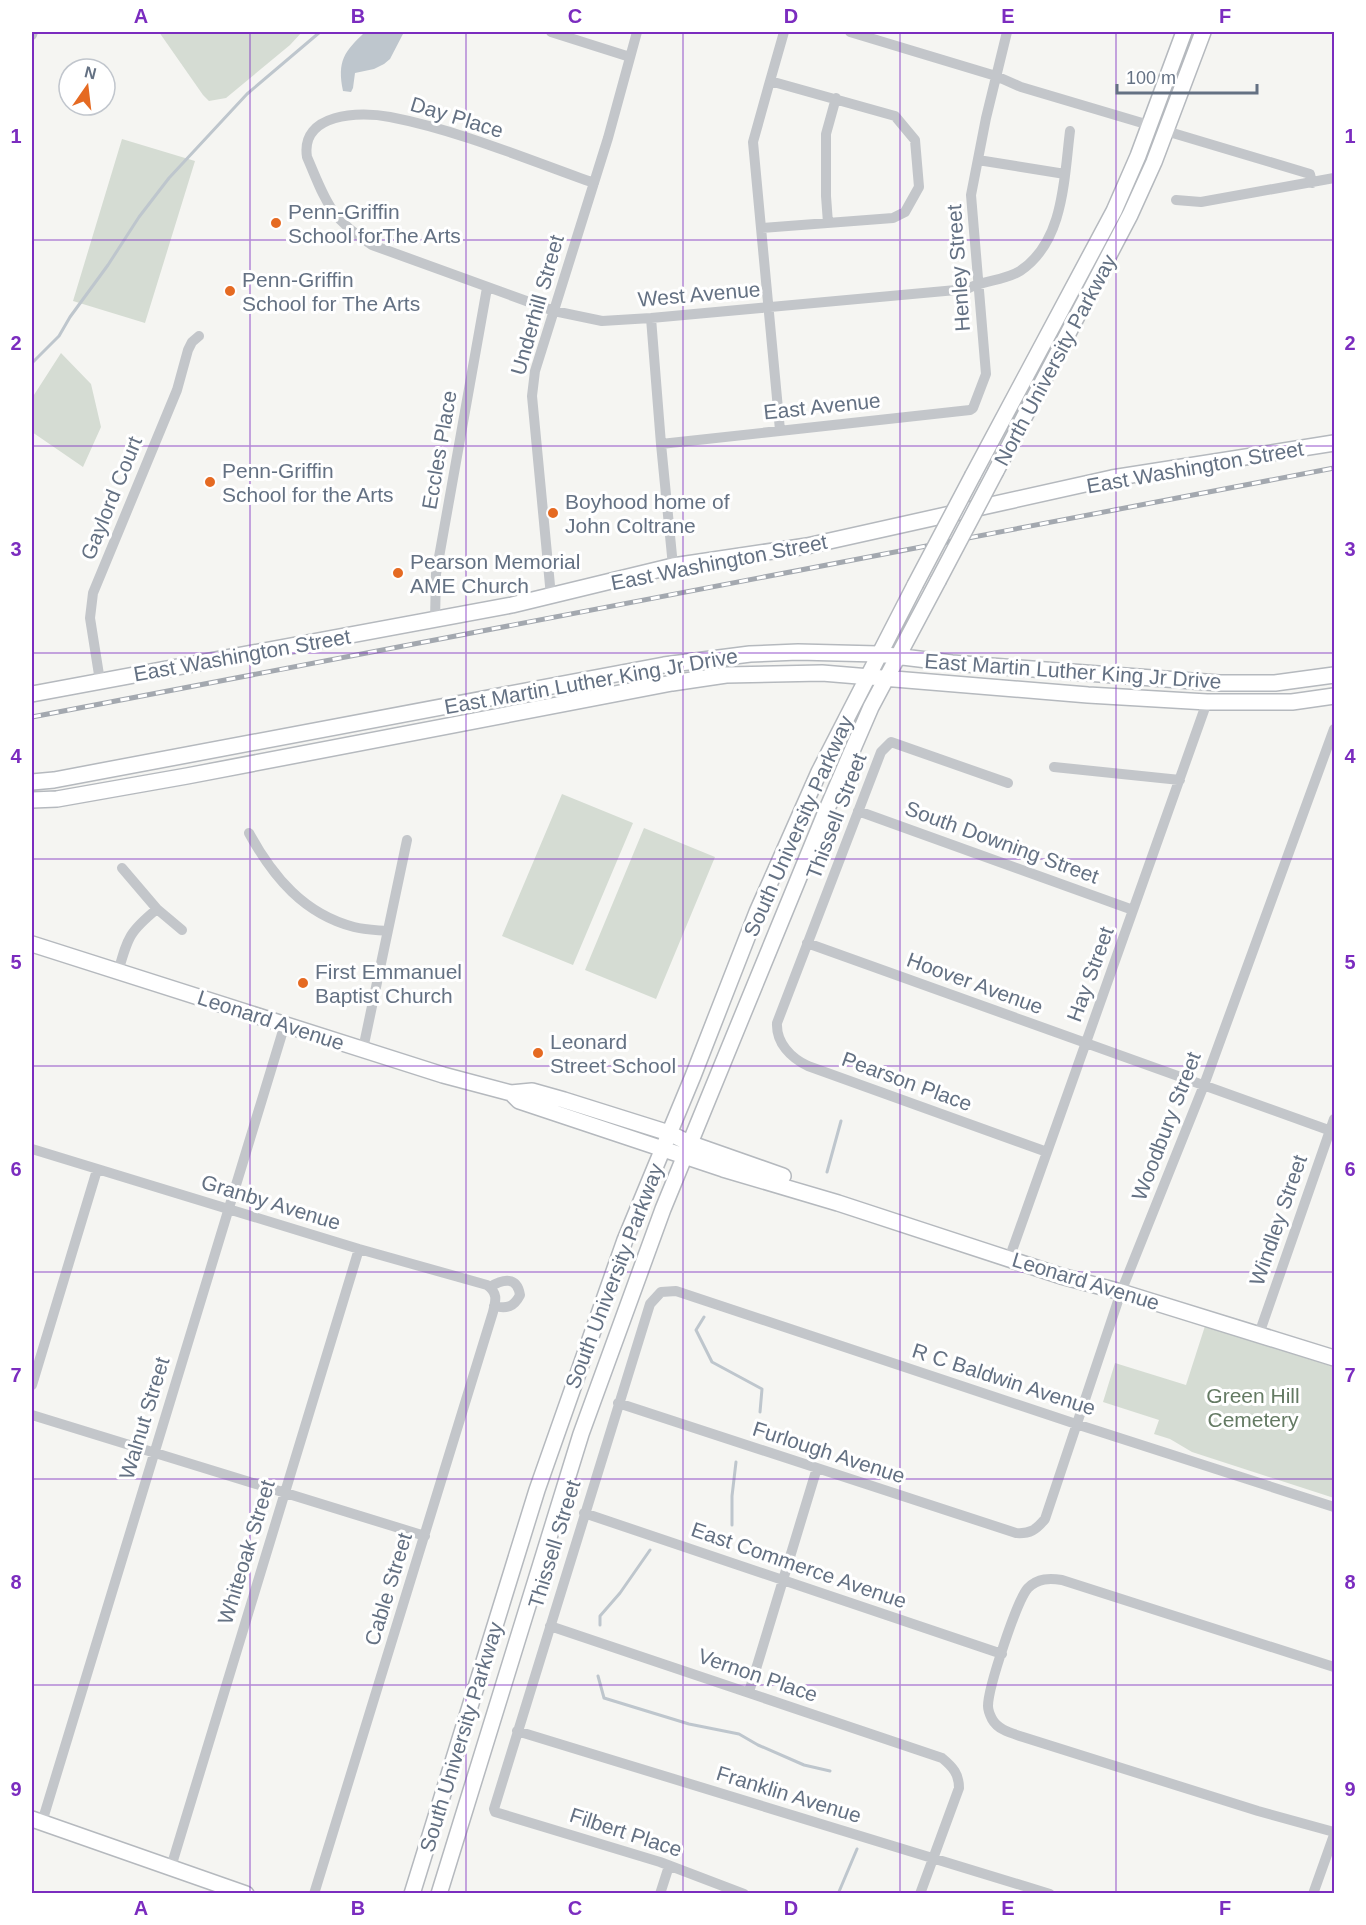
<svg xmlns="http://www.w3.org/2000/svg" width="1366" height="1925" viewBox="0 0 1366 1925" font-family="Helvetica,sans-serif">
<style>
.green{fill:#d5dcd3}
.water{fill:#bec6cd}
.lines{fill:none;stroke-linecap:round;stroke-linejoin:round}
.stream{stroke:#bec6cd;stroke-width:3}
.secondary-casing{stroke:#b5b9be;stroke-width:18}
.street{stroke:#c3c6ca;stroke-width:10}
.secondary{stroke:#fff;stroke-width:15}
.rail-casing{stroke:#a3a8af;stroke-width:5}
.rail{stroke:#fff;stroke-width:3;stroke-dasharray:9;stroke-linecap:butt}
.secondary-bridge-casing{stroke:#b5b9be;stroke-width:18;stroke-linecap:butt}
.secondary-bridge{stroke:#fff;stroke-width:15}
.grid{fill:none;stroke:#7b2cbf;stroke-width:1.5;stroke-opacity:0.55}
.poi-dot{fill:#e56a22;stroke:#fff;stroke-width:2}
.labels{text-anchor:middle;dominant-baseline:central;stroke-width:6;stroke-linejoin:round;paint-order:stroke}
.street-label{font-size:21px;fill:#647183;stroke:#fff}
.poi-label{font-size:21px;fill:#647183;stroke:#fff;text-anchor:start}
.park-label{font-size:21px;fill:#647a63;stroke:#fff}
.neatline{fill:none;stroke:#7b2cbf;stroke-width:2}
.grid-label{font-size:20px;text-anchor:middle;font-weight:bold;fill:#7b2cbf}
</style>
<rect width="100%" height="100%" fill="#f5f5f2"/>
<!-- green -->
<path class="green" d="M159 32H302L290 45 226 98 209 101 203 95Z
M122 139 195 161 145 323 73 301Z
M61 353 91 384 101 427 83 467 32 432V398Z
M562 794 633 823 573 965 502 936Z
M644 828 715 857 656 999 585 970Z
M1205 1326 1334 1367V1498L1192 1452 1170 1439 1154 1434 1159 1420 1103 1402 1115 1363 1186 1385Z"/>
<!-- water -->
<path class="water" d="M365 32H404L390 59 384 64 374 69 355 73 353 88 351 92 343 91C337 61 344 52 365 32Z"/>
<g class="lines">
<!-- stream -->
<path class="stream" d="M32 363 59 336 70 317 108 265 139 217 169 178 247 94 320 32
M827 1172 841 1121
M704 1317 696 1330 712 1362 762 1389 760 1412
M732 1525V1496L736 1462
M600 1625V1616L620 1593 650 1550
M598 1676 604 1698 689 1724 739 1734 758 1745 804 1765 830 1771
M838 1894 857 1849"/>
<!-- secondary casing -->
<g class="secondary-casing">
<path id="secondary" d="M996 471 1130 215 1154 162 1203 32
M973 475 1114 211 1138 156 1184 32
M32 694 512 605 673 566 807 546 1112 478 1334 443
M32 782 54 780 664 665 750 654 798 652 878 654 952 663 1219 683H1275L1334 675
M32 800 57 799 187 776 672 683 726 675 822 673 1088 695 1207 702H1292L1334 696
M32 944 443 1075 511 1093 532 1091 564 1100 669 1133 689 1143 783 1176
M511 1093 519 1101 723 1169 838 1203 1061 1276 1121 1292 1334 1358
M32 1819 246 1894
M412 1894 537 1490 625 1240 693 1076 757 912 819 772 915 585
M439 1894 581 1434 663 1209 827 809 871 707 938 581"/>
</g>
<!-- street -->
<path class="street" d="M551 32 630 57
M850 32 996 76 1021 87 1149 125
M32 35 33 32
M770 81 784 32
M1166 131 1310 174 1312 183
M978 160 1065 174
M594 183C529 160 458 130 390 117 360 111 300 113 307 157 326 201 329 218 372 245L554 311 602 321 651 318 967 289C983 280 1004 281 1020 271 1064 242 1064 179 1070 131
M1176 200 1201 202 1334 178
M828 223 826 196V134L836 98
M761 228 753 142 770 81 895 116 915 140 919 187 905 212 893 218 761 228 780 430
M651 318 661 444 673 566
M661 444 970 410 973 408 986 374 971 195 986 118 1007 32
M551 596 532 396 535 371 608 138 637 32
M435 620 436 574 487 288
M100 681 90 618 93 593 177 390 188 350 192 342 199 336
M1054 767 1180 780
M1008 783 891 742 881 752 777 1023C776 1043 791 1058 808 1066L1047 1152
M858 811 1133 910
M249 833C273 877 304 914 354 927 365 930 376 930 387 931
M122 868 157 909 182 930
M807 943 1334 1132
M118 972C128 937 129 932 157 909
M363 1049 407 840
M32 1149 359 1249 487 1285C498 1293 496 1300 493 1312L314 1894
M1009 1259 1207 702
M490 1287C503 1279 517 1276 520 1295 514 1307 507 1309 494 1306
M1259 1334 1334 1119
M32 1385 97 1170
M618 1403 1016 1533C1030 1534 1036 1530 1045 1519L1121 1292 1204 1085 1334 729
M32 1415 425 1536
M584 1513 1002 1654
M550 1626 942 1758C953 1767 959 1774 959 1788L920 1894
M1334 1667 1062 1580C1050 1578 1038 1578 1028 1588 1017 1600 988 1688 988 1706 988 1710 990 1715 992 1719 998 1730 1011 1733 1023 1737L1258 1811 1334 1832
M749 1692 817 1468
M517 1731 1050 1894
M42 1822 285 1024
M171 1867 359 1249
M660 1894 669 1866
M744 1894 660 1862 495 1812 494 1809 650 1304 661 1292 676 1291 1076 1424 1334 1507
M1313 1894 1334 1835"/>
<!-- secondary -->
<use href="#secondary" class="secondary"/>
<!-- rail casing -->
<g class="rail-casing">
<path id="rail" d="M32 717 1334 468"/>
</g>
<!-- rail -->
<use href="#rail" class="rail"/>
<!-- secondary-bridge casing -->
<g class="secondary-bridge-casing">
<path id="secondary-bridge" d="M938 581 996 471
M915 585 973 475"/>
</g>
<!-- secondary-bridge -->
<use href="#secondary-bridge" class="secondary-bridge"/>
</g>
<!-- grid -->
<path class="grid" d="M250 32V1894M466 32V1894M683 32V1894M900 32V1894M1116 32V1894M32 240H1334M32 446H1334M32 653H1334M32 859H1334M32 1066H1334M32 1272H1334M32 1479H1334M32 1685H1334"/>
<!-- markers -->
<g class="poi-dot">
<circle cx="276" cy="223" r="6"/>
<circle cx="230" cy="291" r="6"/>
<circle cx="210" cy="482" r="6"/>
<circle cx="553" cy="513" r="6"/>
<circle cx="398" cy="573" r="6"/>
<circle cx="303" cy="983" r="6"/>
<circle cx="538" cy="1053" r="6"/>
</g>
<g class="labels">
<!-- street labels -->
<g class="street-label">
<text transform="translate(457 117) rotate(17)">Day Place</text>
<text transform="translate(958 268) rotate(-94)">Henley Street</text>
<text transform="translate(699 294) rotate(-5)">West Avenue</text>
<text transform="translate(537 305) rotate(-74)">Underhill Street</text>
<text transform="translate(1055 360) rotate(-62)">North University Parkway</text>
<text transform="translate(822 406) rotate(-6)">East Avenue</text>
<text transform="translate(439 450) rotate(-80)">Eccles Place</text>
<text transform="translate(1195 467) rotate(-10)">East Washington Street</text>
<text transform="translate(111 498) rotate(-68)">Gaylord Court</text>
<text transform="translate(719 562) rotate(-11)">East Washington Street</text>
<text transform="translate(242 655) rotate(-10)">East Washington Street</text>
<text transform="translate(1073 671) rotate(4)">East Martin Luther King Jr Drive</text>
<text transform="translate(591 681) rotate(-10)">East Martin Luther King Jr Drive</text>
<text transform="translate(836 816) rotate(-69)">Thissell Street</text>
<text transform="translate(798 826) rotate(-66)">South University Parkway</text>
<text transform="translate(1002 842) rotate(20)">South Downing Street</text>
<text transform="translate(1090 974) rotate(-70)">Hay Street</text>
<text transform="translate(975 983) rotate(20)">Hoover Avenue</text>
<text transform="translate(271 1020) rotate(18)">Leonard Avenue</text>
<text transform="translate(907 1081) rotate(20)">Pearson Place</text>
<text transform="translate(1166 1126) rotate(-69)">Woodbury Street</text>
<text transform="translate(271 1202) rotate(17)">Granby Avenue</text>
<text transform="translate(1278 1220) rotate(-71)">Windley Street</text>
<text transform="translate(614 1276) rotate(-69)">South University Parkway</text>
<text transform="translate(1086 1281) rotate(17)">Leonard Avenue</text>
<text transform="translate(1004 1379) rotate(18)">R C Baldwin Avenue</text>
<text transform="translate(144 1418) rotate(-73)">Walnut Street</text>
<text transform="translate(829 1452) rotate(18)">Furlough Avenue</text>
<text transform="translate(554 1544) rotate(-73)">Thissell Street</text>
<text transform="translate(246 1552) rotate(-73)">Whiteoak Street</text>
<text transform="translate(799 1565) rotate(19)">East Commerce Avenue</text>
<text transform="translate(388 1589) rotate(-73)">Cable Street</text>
<text transform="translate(758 1675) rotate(19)">Vernon Place</text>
<text transform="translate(461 1737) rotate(-73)">South University Parkway</text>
<text transform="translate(789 1794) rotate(17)">Franklin Avenue</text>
<text transform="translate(626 1832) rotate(18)">Filbert Place</text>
</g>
<!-- poi labels -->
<g class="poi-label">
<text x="288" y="211">Penn-Griffin<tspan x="288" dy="24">School forThe Arts</tspan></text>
<text x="242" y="279">Penn-Griffin<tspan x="242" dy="24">School for The Arts</tspan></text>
<text x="222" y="470">Penn-Griffin<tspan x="222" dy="24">School for the Arts</tspan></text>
<text x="565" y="501">Boyhood home of<tspan x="565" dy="24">John Coltrane</tspan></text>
<text x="410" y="561">Pearson Memorial<tspan x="410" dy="24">AME Church</tspan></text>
<text x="315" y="971">First Emmanuel<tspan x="315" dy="24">Baptist Church</tspan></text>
<text x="550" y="1041">Leonard<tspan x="550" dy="24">Street School</tspan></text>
</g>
<!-- park labels -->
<g class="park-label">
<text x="1253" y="1395">Green Hill<tspan x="1253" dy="24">Cemetery</tspan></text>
</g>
</g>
<!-- border -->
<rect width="1366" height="1925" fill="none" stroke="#ffffff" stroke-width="66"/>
<!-- north arrow -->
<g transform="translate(87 87) rotate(14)"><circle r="28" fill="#ffffff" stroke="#c1c6cd" stroke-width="1.5"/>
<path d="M0-4.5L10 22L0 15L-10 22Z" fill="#e56a22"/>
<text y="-9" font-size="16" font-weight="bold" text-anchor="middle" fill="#647183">N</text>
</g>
<!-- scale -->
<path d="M1117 84v9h140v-9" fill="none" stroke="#647183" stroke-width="3"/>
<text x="1126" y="84" font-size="18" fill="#647183" stroke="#ffffff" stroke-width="4.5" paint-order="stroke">100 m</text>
<rect x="33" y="33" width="1300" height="1859" class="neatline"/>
<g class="grid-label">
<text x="141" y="23">A</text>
<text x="358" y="23">B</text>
<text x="575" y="23">C</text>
<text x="791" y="23">D</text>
<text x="1008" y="23">E</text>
<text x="1225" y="23">F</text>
<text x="16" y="143">1</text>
<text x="1350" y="143">1</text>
<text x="16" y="350">2</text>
<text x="1350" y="350">2</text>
<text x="16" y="556">3</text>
<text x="1350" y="556">3</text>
<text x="16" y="763">4</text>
<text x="1350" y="763">4</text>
<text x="16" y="969">5</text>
<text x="1350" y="969">5</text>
<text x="16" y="1176">6</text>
<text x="1350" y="1176">6</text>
<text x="16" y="1382">7</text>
<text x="1350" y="1382">7</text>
<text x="16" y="1589">8</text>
<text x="1350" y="1589">8</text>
<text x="16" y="1796">9</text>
<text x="1350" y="1796">9</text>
<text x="141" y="1915">A</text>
<text x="358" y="1915">B</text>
<text x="575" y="1915">C</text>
<text x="791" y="1915">D</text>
<text x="1008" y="1915">E</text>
<text x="1225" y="1915">F</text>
</g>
</svg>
